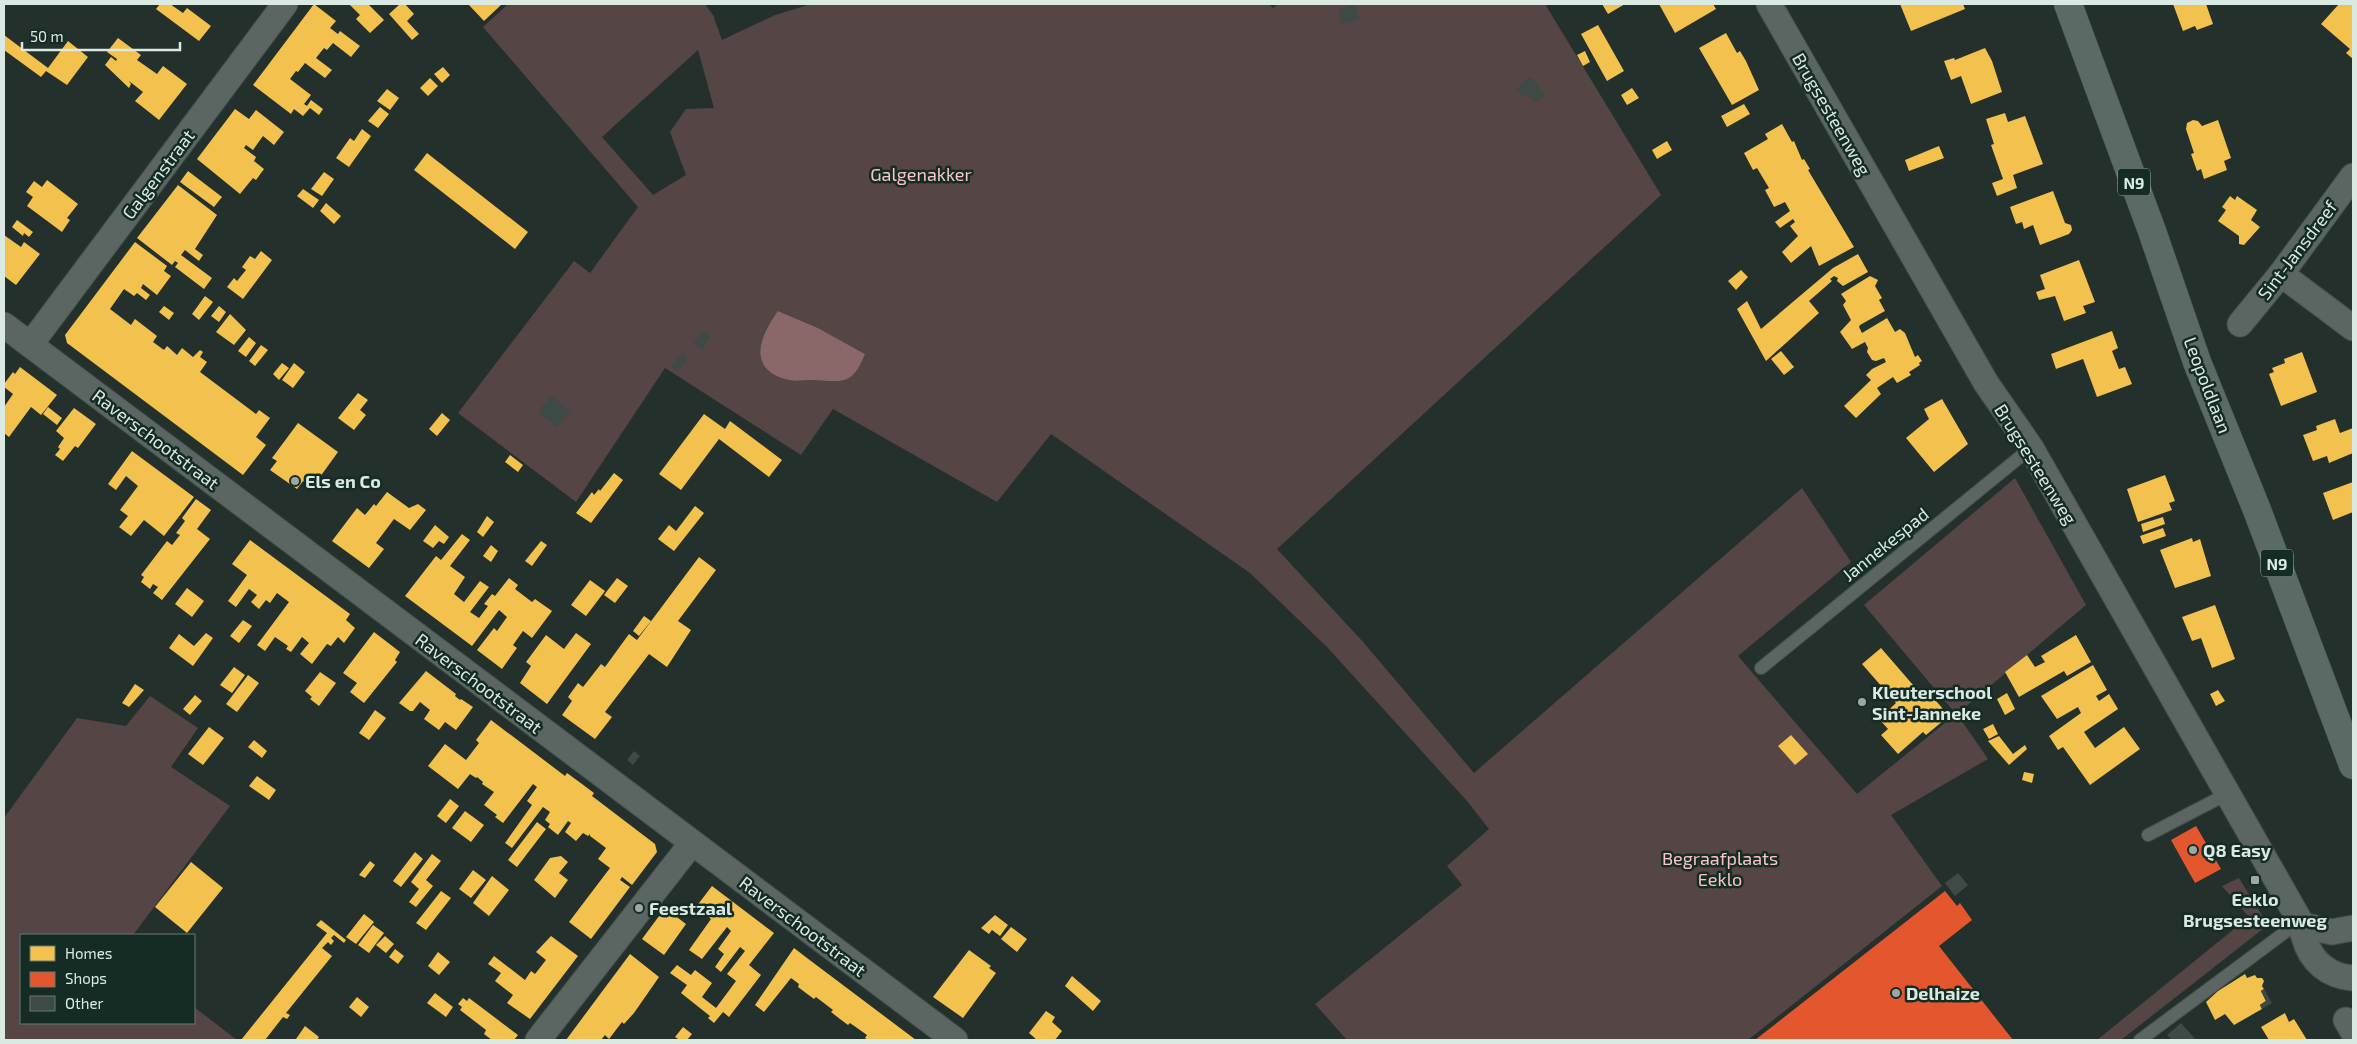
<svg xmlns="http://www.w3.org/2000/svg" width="2357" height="1044" viewBox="0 0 2357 1044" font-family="'Exo 2',sans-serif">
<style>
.green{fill:#554545;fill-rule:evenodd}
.water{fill:#8a686a}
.homes{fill:#f2c14e}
.shops{fill:#e4572e}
.building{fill:#3d4a45}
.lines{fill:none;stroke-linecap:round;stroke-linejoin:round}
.lane-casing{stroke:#424e49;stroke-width:14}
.street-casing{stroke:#424e49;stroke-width:27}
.primary-casing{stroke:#424e49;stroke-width:29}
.lane{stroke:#5b6562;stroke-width:12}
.street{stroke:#5b6562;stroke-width:25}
.primary{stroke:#5b6a65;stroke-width:28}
.poi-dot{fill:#9ba8a3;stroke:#142c24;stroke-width:2}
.labels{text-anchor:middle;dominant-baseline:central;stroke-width:5;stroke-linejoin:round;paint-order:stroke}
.shield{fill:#142c24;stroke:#9fb0aa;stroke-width:1}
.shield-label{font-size:16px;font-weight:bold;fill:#dbe9e3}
.street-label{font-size:18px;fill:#dbe9e3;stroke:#142c24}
.park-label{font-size:18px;fill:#fbc3c7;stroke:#142c24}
.poi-label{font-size:18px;font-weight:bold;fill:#dbe9e3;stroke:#142c24;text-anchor:start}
</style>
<rect width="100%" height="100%" fill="#24302c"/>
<!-- green -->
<path class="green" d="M508 4H705L713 15 722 40 775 15 811 4H1269L1273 8 1278 4H1545L1661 195 1277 549 1364 643 1474 773 1802 488 1851 562 1738 656 1857 794 1956 714 1864 605 2015 478 2086 605 1957 714 1988 759 1891 815 1942 886 1748 1040H1347L1315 1004 1462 885 1447 866 1489 829 1467 801 1327 647 1250 573 1051 434 997 502 833 409 801 455 665 368 576 502 458 413 574 261 590 273 638 207 483 27ZM698 50 714 108 686 109 670 132 686 175 653 195 602 137ZM778 311 818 328 865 354 808 380H786Z
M150 696 198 728 171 767 230 806 133 935H21V1023H194V1007L237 1040H4V818L77 718 126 726Z
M2239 878 2268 925 2121 1040H2097L2249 917 2222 886Z"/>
<!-- water -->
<path class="water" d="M778 311 818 328 865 354C861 363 857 374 847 379 837 383 822 380 812 380 803 380 793 382 785 379 746 367 761 335 778 311Z"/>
<!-- homes -->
<path class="homes" d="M160 4H170L183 13 187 8 211 26 199 41 156 9Z
M314 4 336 21 330 28 338 34 340 31 360 46 351 57 333 43 327 50 324 48 316 58 332 70 325 78 305 63 298 72 296 71 290 79 311 95 304 104 307 106 311 100 323 109 319 115 310 108 303 116 294 109 291 114 253 85Z
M349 4H368L384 20 370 33 356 19 360 15Z
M400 4H405L414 14 407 21 419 34 412 40 389 14Z
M468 4H499L501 5 484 21Z
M1602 4H1625L1608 14Z
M1659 4H1713L1716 9 1675 33Z
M1900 4H1963L1965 9 1911 31Z
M2173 4H2206L2213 24 2197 30 2195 26 2183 31Z
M2339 4H2353V59L2346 53 2350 49 2321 24Z
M1598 25 1624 71 1607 81 1581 34Z
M1726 33 1737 53 1740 51 1746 61 1759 90 1732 105 1699 48Z
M4 35 48 68 68 41 88 57 67 85 46 71 41 77 4 50Z
M118 38 141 55 137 60 157 74 163 66 187 84 159 120 135 101 143 92 129 81 131 84 129 88 105 65 111 57 116 61 117 59 107 52Z
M1985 48 1992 61 2002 92 1971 104 1961 76 1951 80 1944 61 1954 58 1955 60Z
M1585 51 1590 62 1583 66 1577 55Z
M443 67 450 75 442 83 434 74Z
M430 78 438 86 428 96 420 88Z
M1632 88 1639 98 1627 105 1621 95Z
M387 89 399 98 390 110 377 101Z
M1744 104 1750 114 1727 127 1721 116Z
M380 107 389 114 378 128 368 121Z
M235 109 249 119 256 110 284 132 274 145 263 136 253 150 246 145 244 148 256 157 254 161 264 169 256 180 253 178 240 194 197 159Z
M2005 113 2008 122 2025 116 2043 164 2013 175 2017 188 1997 196 1992 183 2003 179 1991 145 1994 144 1986 119Z
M2193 120 2198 121 2202 126 2218 120 2231 158 2224 161 2227 170 2204 179 2201 169 2197 171 2191 154 2194 153 2186 129 2187 123Z
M1782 124 1792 142 1794 141 1802 160 1804 159 1810 169 1808 170 1854 247 1819 266 1811 246 1791 263 1782 252 1798 236 1790 226 1795 222 1793 219 1780 228 1775 222 1790 211 1785 202 1774 207 1765 190 1769 188 1757 168 1753 170 1744 153 1768 139 1765 134Z
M362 129 371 136 349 167 336 158 350 138 354 141Z
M1667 141 1672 150 1657 159 1652 150Z
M1939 146 1944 158 1909 171 1905 160Z
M427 153 528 232 515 249 414 170Z
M188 171 222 197 214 207 180 182Z
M324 172 334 179 322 196 311 189Z
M47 180 78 204 67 218 70 220 62 232 27 206 33 197 26 192 34 181 42 187Z
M178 185 217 215 195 249 203 255 199 261 185 250 181 255 212 278 204 289 175 267 178 263 175 261 172 265 137 238Z
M303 189 319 200 313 208 297 196Z
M2053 191 2065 223 2071 225 2072 230 2069 234 2040 245 2033 225 2024 229 2022 222 2016 224 2010 207Z
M2230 196 2235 200 2237 196 2257 210 2251 220 2260 227 2244 245 2239 244V236L2218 221 2226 210 2222 207Z
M326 203 341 216 334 224 320 211Z
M17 220 33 232 29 237 24 233 23 236 12 227Z
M4 235 21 247 24 242 40 254 16 285 4 276Z
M135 242 167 266 164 271 171 276 157 295 143 284 141 288 150 295 146 300 137 293 134 296 124 289 110 309 131 325 135 319 157 336 153 342 164 350 167 346 177 355 182 348 193 357 200 350 203 352 200 357 207 362 200 372 256 414 259 410 270 418 256 437 266 445 243 475 67 343 65 335Z
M261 251 272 260 243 299 227 287 234 278 237 281 246 270 242 267 250 256 255 259Z
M1858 254 1868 272 1843 286 1837 281 1838 278 1834 276 1830 279 1832 281 1809 301 1819 313 1766 361 1737 309 1747 301 1761 329 1833 268Z
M2079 260 2095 302 2083 306 2086 313 2064 321 2055 296 2039 300 2036 292 2045 289 2040 275Z
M1741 270 1748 277 1736 290 1728 281Z
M1870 276 1878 280 1875 286 1882 298 1879 300 1885 311 1860 325 1859 327 1862 333 1887 318 1895 332 1900 329 1905 333 1915 357 1918 355 1922 361 1919 363 1920 365 1909 372 1911 375 1897 383 1893 377 1877 388 1881 394 1856 418 1844 406 1871 380 1866 375 1872 369 1886 362 1884 358 1876 361 1872 360 1867 352 1868 348 1865 342 1852 349 1840 332 1851 320 1843 305 1846 301 1841 294Z
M205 296 213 302 199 320 192 314Z
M164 306 174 313 169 320 159 312Z
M219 306 226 312 219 322 211 316Z
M230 314 246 330 234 345 216 332Z
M2112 331 2118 348 2112 351 2119 369 2125 367 2132 384 2097 397 2083 359 2056 369 2051 354Z
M249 337 256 343 246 357 238 351Z
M261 345 268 350 255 366 249 361Z
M1781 351 1794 367 1784 375 1771 359Z
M2302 352 2317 392 2281 406 2269 374 2274 372 2272 368 2285 363 2284 359Z
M282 363 289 368 279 380 273 374Z
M294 363 305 372 293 388 282 380Z
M20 367 57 395 41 415 31 407 9 437 4 433V407L13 394 4 387V384L13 372 15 374Z
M358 393 368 400 360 410 366 415 354 430 338 418Z
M1942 399 1968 444 1934 472 1906 438 1929 419 1924 409Z
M48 407 62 418 57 425 43 414Z
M74 408 96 424 78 448 75 446 63 461 55 455 60 449 58 447 64 438 56 431Z
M442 413 450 420 437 436 429 429Z
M704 414 725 429 730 421 782 460 769 477 719 439 681 490 659 474Z
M2335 419 2340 433 2353 428V453L2329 463 2327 456 2313 461 2303 435 2317 430 2316 426Z
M298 423 338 452 312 488 303 481 297 489 270 470 277 461 272 458Z
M132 451 194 497 164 536 144 520 131 536 119 527 128 516 120 510 138 486 126 476 116 490 108 484Z
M510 455 523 465 518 472 505 462Z
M614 473 623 480 591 523 576 513 592 492 594 495 599 489 600 491Z
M2165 475 2175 501 2169 503 2172 510 2138 522 2127 489Z
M2353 482V512L2333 520 2323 493Z
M387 492 409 508 418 504 426 510 410 530 394 519 376 543 384 549 369 568 332 541 357 508 365 515 374 504 376 506Z
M196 499 211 510 197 529 210 539 162 600 153 593 158 587 153 584 150 589 141 582 144 577 141 575 167 541 172 545 180 535 176 533 185 521 182 518Z
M695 506 704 513 674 551 658 539 669 525 676 531Z
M487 516 494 522 483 537 477 532Z
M2163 517 2165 524 2143 532 2141 524Z
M435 525 449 537 444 544 439 541 433 548 423 541Z
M2163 528 2166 536 2143 544 2140 536Z
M462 534 470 540 450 566 465 577 454 594 464 602 480 581 489 587 470 612 479 618 488 606 484 604 492 594 495 596 509 578 518 585 515 589 532 602 535 599 552 611 532 638 523 631 513 645 517 648 502 669 477 650 494 628 497 631 507 617 499 610 472 646 405 596 436 556 441 560Z
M2192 538 2193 542 2200 539 2211 576 2175 588 2160 550Z
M250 540 350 614 346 620 355 628 344 643 338 637 331 646 327 644 312 664 300 654 309 643 302 637 291 652 286 649 288 646 275 637 265 651 257 645 289 602 277 593 270 603 266 600 259 609 251 602 257 595 249 589 236 607 228 601 247 575 232 564Z
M541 541 547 545 532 566 525 561Z
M491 545 498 551 491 562 483 556Z
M699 557 716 570 678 621 691 630 667 667 649 654 605 712 612 717 595 739 562 715 572 701 568 697 578 683 583 687 601 664 605 667 629 634 637 640Z
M617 578 628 586 615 603 604 595Z
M590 580 605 591 586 616 571 605Z
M187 588 204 601 192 617 175 604Z
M2215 605 2235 659 2212 668 2201 638 2192 641 2182 617Z
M644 616 651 621 639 636 633 631Z
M243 620 252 626 239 643 230 636Z
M374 632 400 652 395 660 397 662 364 703 350 692 357 683 343 673Z
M206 633 213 638 193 666 169 648 179 634 194 646Z
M576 633 591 644 547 704 520 683 531 666 526 662 546 635 564 649Z
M2076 635 2091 662 2067 676 2064 671 2019 697 2005 672 2027 655 2035 667 2045 662 2041 656Z
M1881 648 1926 700 1931 695 1949 716 1926 735 1923 732 1898 754 1881 735 1888 729 1879 719 1896 703 1862 664Z
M2093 665 2107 690 2096 696 2099 701 2109 694 2118 709 2084 732 2095 748 2124 727 2140 749 2090 785 2063 747 2058 750 2049 736 2081 713 2078 707 2057 719 2041 696Z
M234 667 245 675 232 693 220 685Z
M426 671 456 694 455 696 460 700 461 699 473 707 456 730 445 722 439 730 424 719 430 710 420 702 413 711H410L399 703Z
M320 672 336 683 319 706 310 699 312 697 305 691Z
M248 675 259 683 237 712 226 704Z
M135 684 144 690 129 707 122 703Z
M2218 690 2225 701 2216 706 2210 694Z
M2007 693 2015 709 2005 715 1997 699Z
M195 695 202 701 190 715 183 709Z
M375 710 386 718 369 740 359 733Z
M491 720 565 776 567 773 582 784 594 793 592 796 655 844 657 852 632 885 622 877 620 880 630 887 591 939 569 922 610 868 598 859 606 848 590 836V834L588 836 583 833 576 841 565 832 571 823 568 821 558 835 548 827 550 824 545 820 550 812 543 807 512 848 505 843 532 805 527 801 537 787 533 784 503 823 495 817 497 815 484 805 494 792 482 784 483 782 477 777 476 778 470 774 458 789 428 766 445 744 466 760 479 743 476 740Z
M1993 724 1998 734 1989 739 1983 729Z
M209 727 224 738 203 765 188 754Z
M1791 735 1808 754 1795 765 1778 746Z
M1999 736 2013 754 2025 745 2027 749 2009 765 1988 741Z
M254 740 267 751 262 758 248 747Z
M2024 772 2034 774 2032 783 2022 780Z
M257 776 276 790 269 800 249 786Z
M450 799 459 806 446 823 437 816Z
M465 811 484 825 471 842 452 828Z
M537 822 546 829 517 867 508 860Z
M415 852 423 859 401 887 393 881Z
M432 854 441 861 426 880 433 886 416 907 409 902 419 889 411 882Z
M561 856 568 862 559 873 568 880 555 898 534 880 550 858Z
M370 861 375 865 365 878 359 875Z
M191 862 223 888 187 933 155 907Z
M473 870 486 880 471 898 459 889Z
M492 876 509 890 489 916 473 903Z
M712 886 774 933 749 965 761 975 729 1017 723 1012 714 1023 708 1018 710 1016 681 993 687 985 670 973 677 965 691 975 695 970 712 983 702 997 716 1008 736 981 727 974 745 951 740 947 721 972 715 967 724 954 718 949 731 931 727 927 702 959 689 950 711 919 696 907Z
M441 891 451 898 426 930 416 923Z
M665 908 686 924 664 955 642 939Z
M364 914 374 922 356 944 346 937Z
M995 915 1008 925 1000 936 992 930 989 934 981 928Z
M321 920 346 940 344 943 334 935 331 938 334 941 331 945 328 942 322 948 332 956 286 1013 290 1015 287 1019 283 1017 265 1040H241L327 933 316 925Z
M373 925 384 933 369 953 358 945Z
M1011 927 1027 939 1017 952 1001 939Z
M385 936 394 944 386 953 376 945Z
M551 936 578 956 530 1019 507 1003 513 995 495 981 501 973 488 964 494 956 525 980 531 971 535 974 546 960 536 952Z
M794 948 807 958 916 1040H868L865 1038 867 1035 850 1023 848 1025 840 1019 831 1012 833 1010 816 997 814 999 798 987 799 984 791 978 764 1012 755 1005Z
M395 949 404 956 398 964 389 957Z
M969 950 991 966 989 968 996 973 963 1018 933 997Z
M438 952 450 962 439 975 428 966Z
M630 954 659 977 634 1013 624 1024 622 1022 609 1039 605 1035 601 1040H566Z
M2245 974 2247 978 2255 975 2257 978H2262L2264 981 2262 986 2264 989 2261 991 2266 1001 2260 1005 2262 1009 2234 1025 2225 1014 2215 1020 2206 1002 2218 991Z
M1072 976 1101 1001 1093 1011 1065 986Z
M435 993 453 1007 446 1017 427 1003Z
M357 997 369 1007 361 1017 349 1007Z
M463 998 467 1001 469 998 518 1035 514 1040H492L484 1034 486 1030 460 1010 462 1007 458 1004Z
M1046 1011 1055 1017 1052 1022 1062 1031 1055 1040H1037L1029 1033Z
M2285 1013 2289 1022 2294 1019 2307 1040H2269L2261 1027Z
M305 1026 319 1037 317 1040 296 1039Z
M683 1027 692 1034 687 1040H680L675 1037Z"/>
<!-- shops -->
<path class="shops" d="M2196 826 2221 869 2195 883 2171 840Z
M1945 891 1957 906 1960 903 1972 920 1939 946 2013 1040H1755Z"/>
<!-- building -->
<path class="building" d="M1355 5 1359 19 1342 24 1338 10Z
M1531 77 1545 95 1535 103 1528 94 1524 98 1516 89Z
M703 330 711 336 702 349 694 343Z
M682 353 688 358 677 371 671 366Z
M551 396 570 411 557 427 538 412Z
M634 751 640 756 633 765 627 760Z
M1958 873 1968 885 1955 896 1945 883Z
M2264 989 2272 1003 2262 1009 2260 1005 2266 1001 2261 991Z
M2181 1023 2196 1040H2172L2167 1035Z"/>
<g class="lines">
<!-- lane casing -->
<g class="lane-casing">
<path id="lane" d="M1761 668 2031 448
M2148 835 2227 794
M2140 1040 2300 921"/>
</g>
<!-- street casing -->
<g class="street-casing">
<path id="street" d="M1769 4 1986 383 2031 448 2300 921C2302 926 2302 932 2304 937 2311 962 2328 976 2353 978
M2281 274 2353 328
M2240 324 2281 274 2353 176
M4 325 955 1040
M30 345 285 4
M2302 925 2332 932 2353 928
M2346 1020 2353 1032
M538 1040 692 843"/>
</g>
<!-- primary casing -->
<g class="primary-casing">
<path id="primary" d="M2068 4 2152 231 2197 362 2257 510 2353 765"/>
</g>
<!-- lane -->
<use href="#lane" class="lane"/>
<!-- street -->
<use href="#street" class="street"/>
<!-- primary -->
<use href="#primary" class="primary"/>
</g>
<!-- markers -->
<g class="poi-dot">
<circle cx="295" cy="481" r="5"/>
<circle cx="1862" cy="702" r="5"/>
<circle cx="2193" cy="850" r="5"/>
<rect x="2250" y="875" width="10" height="10" rx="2.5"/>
<circle cx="639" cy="908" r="5"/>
<circle cx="1896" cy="993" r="5"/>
</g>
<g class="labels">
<!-- shield labels -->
<g class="shield">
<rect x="2118" y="168.5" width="32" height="27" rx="4"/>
<rect x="2261" y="549.5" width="32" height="27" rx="4"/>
</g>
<g class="shield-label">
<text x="2134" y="182">N9</text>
<text x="2277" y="563">N9</text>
</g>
<!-- street labels -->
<g class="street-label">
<text transform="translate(1832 114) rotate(60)">Brugsesteenweg</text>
<text transform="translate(158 174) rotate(-53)">Galgenstraat</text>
<text transform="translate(2297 250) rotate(-53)">Sint-Jansdreef</text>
<text transform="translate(2208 385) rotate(69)">Leopoldlaan</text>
<text transform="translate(156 439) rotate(37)">Raverschootstraat</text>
<text transform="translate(2036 464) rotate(58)">Brugsesteenweg</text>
<text transform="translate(1885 544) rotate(-39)">Jannekespad</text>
<text transform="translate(479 683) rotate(37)">Raverschootstraat</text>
<text transform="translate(803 926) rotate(37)">Raverschootstraat</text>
</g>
<!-- park labels -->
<g class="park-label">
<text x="921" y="174">Galgenakker</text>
<text x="1720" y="858">Begraafplaats<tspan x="1720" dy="21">Eeklo</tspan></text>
</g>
<!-- poi labels -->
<g class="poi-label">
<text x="305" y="481">Els en Co</text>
<text x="1872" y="692">Kleuterschool<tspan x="1872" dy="21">Sint-Janneke</tspan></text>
<text x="2203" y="850">Q8 Easy</text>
<text x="2255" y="899" text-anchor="middle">Eeklo<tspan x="2255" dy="21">Brugsesteenweg</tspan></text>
<text x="649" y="908">Feestzaal</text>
<text x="1906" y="993">Delhaize</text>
</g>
</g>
<!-- border -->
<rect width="2357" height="1044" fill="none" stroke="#dbe9e3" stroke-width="10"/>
<!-- legend -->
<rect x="20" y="934" width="175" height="90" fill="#142c24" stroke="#647870"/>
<rect x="30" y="946" width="25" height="15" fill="#f2c14e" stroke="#647870"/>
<text x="65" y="959" font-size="15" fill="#dbe9e3">Homes</text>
<rect x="30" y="972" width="25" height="15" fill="#e4572e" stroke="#647870"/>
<text x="65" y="984" font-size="15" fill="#dbe9e3">Shops</text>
<rect x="30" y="996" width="25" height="15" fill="#3d4a45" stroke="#647870"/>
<text x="65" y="1009" font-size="15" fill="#dbe9e3">Other</text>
<!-- scale -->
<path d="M22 42v8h158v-8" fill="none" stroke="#dbe9e3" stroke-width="2.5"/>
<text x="30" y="42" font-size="15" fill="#dbe9e3" stroke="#142c24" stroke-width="4" paint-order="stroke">50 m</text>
</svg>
